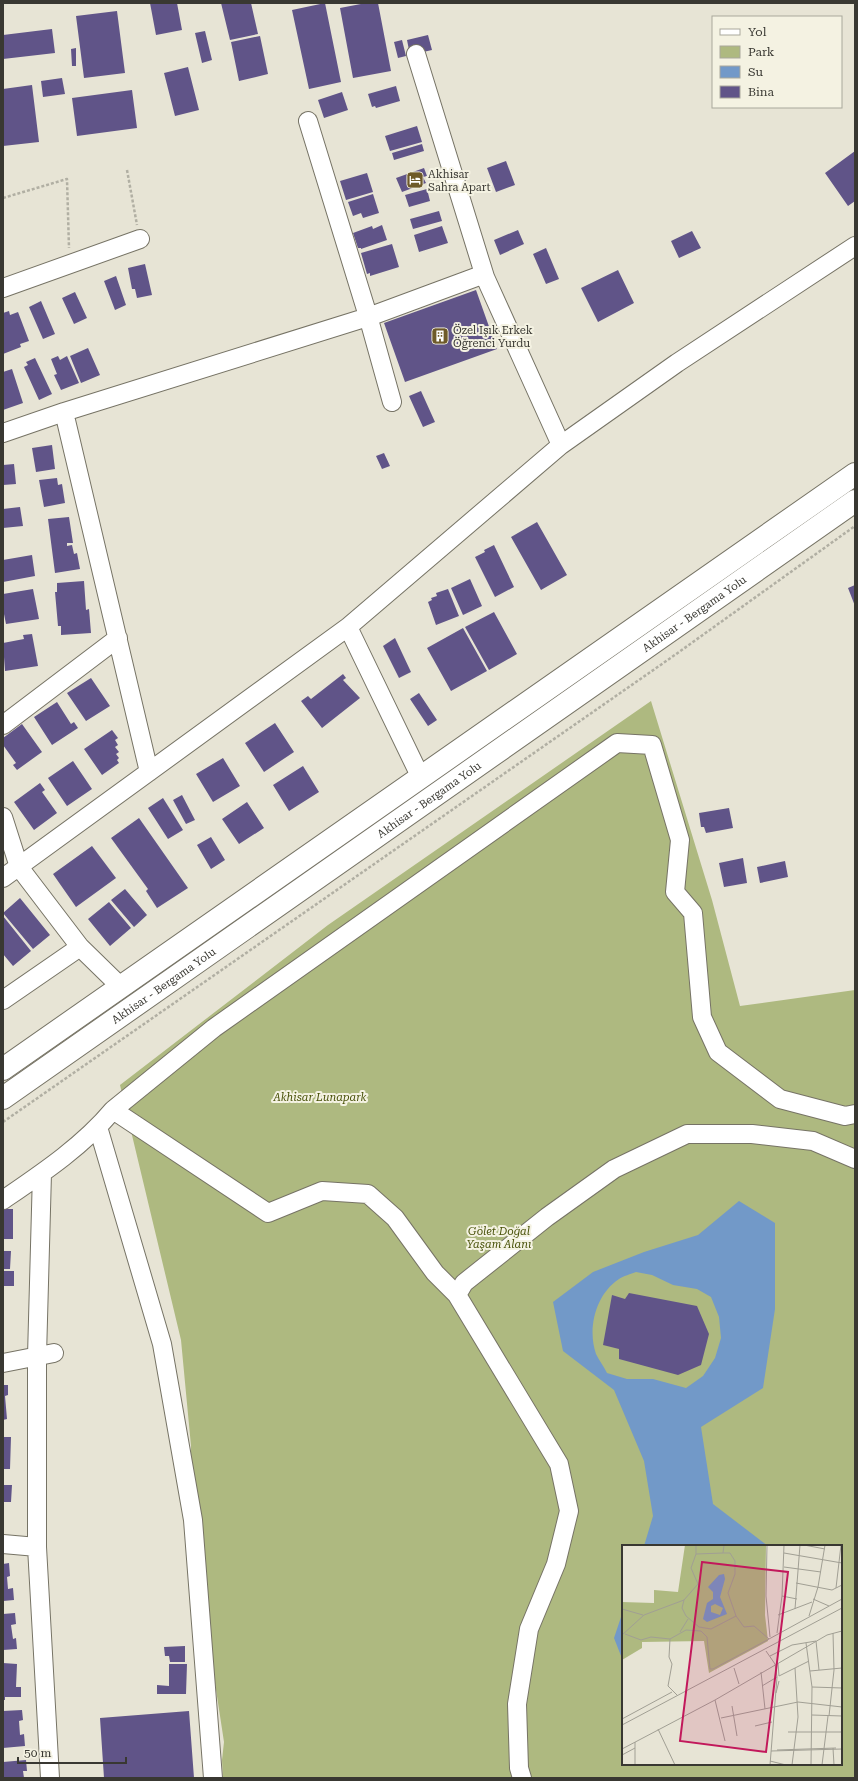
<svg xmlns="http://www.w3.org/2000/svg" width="858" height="1781" viewBox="0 0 858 1781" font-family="'Roboto Serif',serif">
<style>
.green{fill:#aeb980;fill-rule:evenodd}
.water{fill:#7299c8;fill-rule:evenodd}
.building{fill:#605488}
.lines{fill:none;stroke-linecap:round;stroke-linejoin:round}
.minor-casing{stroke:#767365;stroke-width:20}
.major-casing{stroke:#767365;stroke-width:24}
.path{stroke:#b1afa3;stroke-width:2.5;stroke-dasharray:3 2;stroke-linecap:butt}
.minor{stroke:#fff;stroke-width:18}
.major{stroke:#fff;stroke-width:22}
.labels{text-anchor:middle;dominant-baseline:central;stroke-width:4;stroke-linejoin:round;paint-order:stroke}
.poi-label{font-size:11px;fill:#393832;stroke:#f4f2e2;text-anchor:start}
.street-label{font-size:11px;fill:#393832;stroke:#f4f2e2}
.park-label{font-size:11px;font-style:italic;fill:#49520a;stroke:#f4f2e2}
.inset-road{fill:none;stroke:#a19f94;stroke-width:1}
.view{fill:#c2185b;fill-opacity:0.15;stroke:#c2185b;stroke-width:2}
.inset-edge{fill:none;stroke:#393832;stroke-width:2}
</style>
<rect width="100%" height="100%" fill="#e7e4d5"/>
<!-- green -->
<path class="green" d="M651 701 712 900 740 1006 855 990V1778H223L222 1760 224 1742 211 1657 191 1473V1446L181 1340 120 1085 328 925ZM623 1546H841V1764H623Z"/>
<!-- water -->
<path class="water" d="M739 1201 775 1223V1309L763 1388 701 1427 713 1504 768 1546H644L653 1516 644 1461 614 1390 563 1351 553 1302 593 1272 644 1252 698 1235ZM636 1272 652 1275 673 1285 697 1289 711 1297 719 1317 721 1338 715 1358 703 1376 686 1388 653 1379H627L607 1373C604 1367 599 1360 596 1354 587 1328 596 1294 619 1279 623 1276 631 1274 636 1272Z
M623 1611V1661L614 1638Z"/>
<!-- building -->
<path class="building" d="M150 3H177L182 30 156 35Z
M221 3H251L258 34 230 40Z
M325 3 341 82 309 89 292 10Z
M366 3H378L391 71 353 78 340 8Z
M117 11 125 73 84 78 76 16Z
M52 29 55 53 3 59V35Z
M205 31 212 60 202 63 195 33Z
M428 35 432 50 410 55 407 40Z
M260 36 268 74 239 81 231 42Z
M402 40 406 56 398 58 394 42Z
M76 48V66H72L71 49Z
M188 67 199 110 175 116 164 73Z
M62 78 65 94 43 97 41 81Z
M32 85 39 142 3 146V89Z
M396 86 400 101 376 108 375 106 372 107 368 94Z
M132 90 137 128 77 136 72 98Z
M342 92 348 110 324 118 318 100Z
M417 126 422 142 390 151 385 136Z
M422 144 424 151 394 160 392 153Z
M855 151V201L848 206 825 173Z
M506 161 515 185 496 192 487 168Z
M424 168 427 176 423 177 426 183 402 192 396 178Z
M367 173 373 192 346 200 340 181Z
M427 189 430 201 409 207 405 195Z
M373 194 379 213 363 218 361 213 353 216 348 202Z
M439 211 442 221 413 229 410 219Z
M382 225 387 240 361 249V248H358L353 233 372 226 373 229Z
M442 226 448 243 419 252 414 235Z
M518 230 524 244 500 255 494 240Z
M692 231 701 248 679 258 671 241Z
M392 244 399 267 370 276V273L367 274 361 253Z
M546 248 559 279 546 284 533 254Z
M145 264 152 295 137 298 135 289H132L128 268Z
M618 270 634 303 598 322 581 288Z
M116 276 126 305 115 310 104 281Z
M476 290 497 349 405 382 384 323Z
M75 292 87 318 74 324 62 298Z
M41 301 55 334 43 339 29 307Z
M9 311 10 315 18 312 29 341 20 344 21 347 3 354V313Z
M88 348 100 375 81 383 70 356Z
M58 356 60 360 67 356 79 383 61 390 54 375 57 374 51 359Z
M35 358 52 394 39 400 24 367 28 365 26 362Z
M12 369 23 403 3 410V372Z
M421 391 435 422 423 427 409 396Z
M52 445 55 469 36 472 32 448Z
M384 453 390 466 382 469 376 456Z
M14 464 16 484 3 485V465Z
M57 478 58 485 62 484 65 503 44 507 39 480Z
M20 507 23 526 3 528V509Z
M69 517 73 543H67V546L72 545 74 554 77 553 80 569 55 573 48 519Z
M537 522 567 575 541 590 511 537Z
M494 545 514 587 495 597 475 557 485 552 484 550Z
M32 555 35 576 3 582V560Z
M470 579 482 606 463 615 451 588Z
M84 581 86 610 89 609 91 633 61 635V626H58L55 592H57V583Z
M855 585V606L848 588Z
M33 589 39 619 6 624 3 609V594Z
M448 589 459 616 436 625 428 602 432 600 431 598 437 596 436 593Z
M494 612 517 654 489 670 465 627Z
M463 628 487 671 451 691 427 648Z
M32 634 38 666 5 671 3 643 24 639 23 635Z
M395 638 411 672 399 678 383 646Z
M343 674 346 678 343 680 360 698 322 728 301 701 308 696 311 699Z
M91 678 110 706 86 721 67 693Z
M419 693 437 720 428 726 410 699Z
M57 702 71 724 74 722 78 728 52 745 34 717Z
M275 723 294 752 264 772 245 743Z
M22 724 42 752 17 770 13 765 16 763 3 745V738Z
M112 730 118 738 115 740 118 745 115 747 119 752 116 754 119 758 117 760 119 763 102 775 84 749Z
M223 758 240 786 213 802 196 774Z
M73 761 92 789 67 806 48 778Z
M303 766 319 792 289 811 273 785Z
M40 783 45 790 42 792 57 813 34 830 14 802Z
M182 795 195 820 186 824 173 800Z
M163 798 183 830 168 839 148 808Z
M247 802 264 828 239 844 222 819Z
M729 808 733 828 706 833 704 827H701L699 813Z
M139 818 188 888 157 908 146 891 148 889 111 838Z
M211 837 225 860 211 869 197 845Z
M92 846 116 878 76 907 53 874Z
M743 858 747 883 724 887 719 863Z
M785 861 788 877 760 883 757 867Z
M125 889 147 915 134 927 111 900Z
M20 898 50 935 33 949 3 913Z
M109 902 131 928 110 946 88 919Z
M3 916 31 951 13 966 3 954Z
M3 1209H13V1239H3Z
M3 1251H11L10 1269H3Z
M3 1271H14V1286H3Z
M629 1293 697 1306 709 1334 701 1365 678 1375 619 1359V1349L603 1345 612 1295 625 1299Z
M3 1385H8V1395L5 1396 7 1419 3 1420Z
M3 1437H11L10 1469H3Z
M3 1485H12L11 1502H3Z
M9 1563 10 1576 7 1577 8 1589 13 1588 14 1600 3 1601V1564Z
M15 1613 16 1624 11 1625 13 1639 16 1638 17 1649 3 1650V1614Z
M185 1646V1662H170L169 1656H165L164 1647Z
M3 1663 17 1664 16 1687H21V1697H5V1700H3Z
M169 1664H187L186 1694H157V1685L169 1686Z
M22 1710 23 1720 19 1721 20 1735 24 1734 25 1746 3 1748V1711Z
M189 1711 194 1778H104L100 1718Z
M26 1760 27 1771H23L24 1778H3V1762Z"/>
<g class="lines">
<!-- minor casing -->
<g class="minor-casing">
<path id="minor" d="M416 54 485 277 561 445
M308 121 368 316 392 402
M3 288 140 239
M64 412 149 772
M3 433 64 412 371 316 479 276 485 277
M348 627 421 778
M3 725 118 638
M3 817 19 867 80 947 121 987
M3 878 348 627 561 445 677 363 855 246
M3 1000 80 947
M113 1110 214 1028 617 743 652 745 680 840 675 892 693 913 702 1017 718 1052 780 1099 845 1116 855 1114
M98 1127 162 1344 193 1520 213 1778
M42 1173 37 1356V1547L50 1778
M3 1200C41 1174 83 1146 113 1110L268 1213 322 1191 368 1194 395 1218 435 1273 457 1295 559 1464 569 1511 556 1564 529 1629 517 1704 519 1768 522 1778
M457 1295 464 1283 547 1217 614 1169 687 1134H752L813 1141 855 1159
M3 1363 54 1353
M3 1544 37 1547"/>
</g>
<!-- major casing -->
<g class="major-casing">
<g id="major">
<path d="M3 1069 855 474"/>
<path id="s1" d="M3 1098 855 501"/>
</g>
</g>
<!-- path -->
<path class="path" d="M127 170 137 225
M3 198 67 179 69 248
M3 1122 672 657 855 526"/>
<!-- minor -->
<use href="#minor" class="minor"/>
<!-- major -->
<use href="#major" class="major"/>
</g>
<!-- icons -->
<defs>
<g id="hotel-square" transform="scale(0.9)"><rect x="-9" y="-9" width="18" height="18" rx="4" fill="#6e5a29" stroke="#f4f2e2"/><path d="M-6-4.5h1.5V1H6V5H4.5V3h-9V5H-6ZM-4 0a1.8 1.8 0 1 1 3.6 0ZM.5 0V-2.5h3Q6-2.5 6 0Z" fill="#fff"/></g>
<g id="building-square" transform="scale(0.9)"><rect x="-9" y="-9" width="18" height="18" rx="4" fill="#6e5a29" stroke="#f4f2e2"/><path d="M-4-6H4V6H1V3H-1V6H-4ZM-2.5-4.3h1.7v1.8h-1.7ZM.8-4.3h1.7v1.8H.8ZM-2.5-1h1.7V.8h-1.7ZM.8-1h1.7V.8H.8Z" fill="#fff"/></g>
</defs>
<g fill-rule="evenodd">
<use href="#hotel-square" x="415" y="180"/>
<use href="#building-square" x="440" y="336"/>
</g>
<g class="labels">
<!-- poi labels -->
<g class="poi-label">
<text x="428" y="174">Akhisar<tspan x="428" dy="13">Sahra Apart</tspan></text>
<text x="453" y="330">Özel Işık Erkek<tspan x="453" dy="13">Öğrenci Yurdu</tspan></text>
</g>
<!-- street labels -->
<g class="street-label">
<text stroke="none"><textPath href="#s1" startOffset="844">Akhisar - Bergama Yolu</textPath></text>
<text stroke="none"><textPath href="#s1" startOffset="520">Akhisar - Bergama Yolu</textPath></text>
<text stroke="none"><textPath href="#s1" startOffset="196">Akhisar - Bergama Yolu</textPath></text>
</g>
<!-- park labels -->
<g class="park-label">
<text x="320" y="1097">Akhisar Lunapark</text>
<text x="499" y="1231">Gölet Doğal<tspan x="499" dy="13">Yaşam Alanı</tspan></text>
</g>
</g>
<!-- overview -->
<g transform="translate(622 1545)">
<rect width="220" height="220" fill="#e7e4d5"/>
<path d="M63 0H144L143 70 146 96 87 128 82 96 20 97V103L0 115V57L32 58V45L56 47Z" fill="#aeb980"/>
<path d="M102 29 103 34 98 52 105 69 85 77 81 74 85 58 91 54V47L86 42 97 30ZM93 59 101 63 98 70 89 67V61Z" fill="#7299c8" fill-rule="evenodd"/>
<path class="inset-road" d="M74 0V9L101 8M102 0 101 8H108L113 16V29L106 48 114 71 122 82 132 81 147 94 220 54M145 0 144 51 148 92M182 0 203 4M162 8 220 18M162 22 199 27M174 38 210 45 220 40M214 43 219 0M160 51 175 54M191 54 207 61M62 55 60 63 64 71 77 82 89 84 114 71M0 64 21 70M173 64 178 0M156 70 190 57M187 71 196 42 203 0M58 87 66 74M155 88 160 51 162 0M3 89 19 95 29 92 48 94 64 85 79 86 85 92 88 124H91L147 94M0 90 22 70 62 55 76 39 69 23 74 9M48 94 47 112 50 119 46 141 55 150M184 98 190 142 189 220M144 106 153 119 155 132 148 220M148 111 170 100 194 96 197 125M156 118 157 131M112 123 117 139M188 126 220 123M139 127 143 164M157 131 187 116M140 141 155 132M190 142 220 143M154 148 157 136M93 155 103 196M110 161 115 191M190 170 220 171M207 171 212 125 211 88M99 173 176 157 220 162M0 174 50 147M0 180 220 63M133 181 150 177M36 184 53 220M166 187H220M211 203 212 220M0 204 93 155 205 90 220 86M155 205 214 203M149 206 220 204M0 210 13 203V197M148 216 164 220M13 220V203M170 220 176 172 173 123M200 220 206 171"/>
<path class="view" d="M80 17 166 27 144 207 58 196Z"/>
<rect width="220" height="220" class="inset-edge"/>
</g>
<!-- border -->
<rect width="858" height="1781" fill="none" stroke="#393832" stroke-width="8"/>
<!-- legend -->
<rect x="712" y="16" width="130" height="92" fill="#f4f2e2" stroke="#a9a89c"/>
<rect x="720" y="29" width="20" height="6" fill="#ffffff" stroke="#a9a89c"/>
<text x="748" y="36" font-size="12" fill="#393832">Yol</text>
<rect x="720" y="46" width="20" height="12" fill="#aeb980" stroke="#a9a89c"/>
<text x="748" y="56" font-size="12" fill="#393832">Park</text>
<rect x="720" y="66" width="20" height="12" fill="#7299c8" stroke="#a9a89c"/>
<text x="748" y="76" font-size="12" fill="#393832">Su</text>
<rect x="720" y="86" width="20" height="12" fill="#605488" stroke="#a9a89c"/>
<text x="748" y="96" font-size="12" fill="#393832">Bina</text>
<!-- scale -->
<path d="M18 1757v6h108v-6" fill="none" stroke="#393832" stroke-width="2"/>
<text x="24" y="1757" font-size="12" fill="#393832" stroke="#f4f2e2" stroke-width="3" paint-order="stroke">50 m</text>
</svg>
